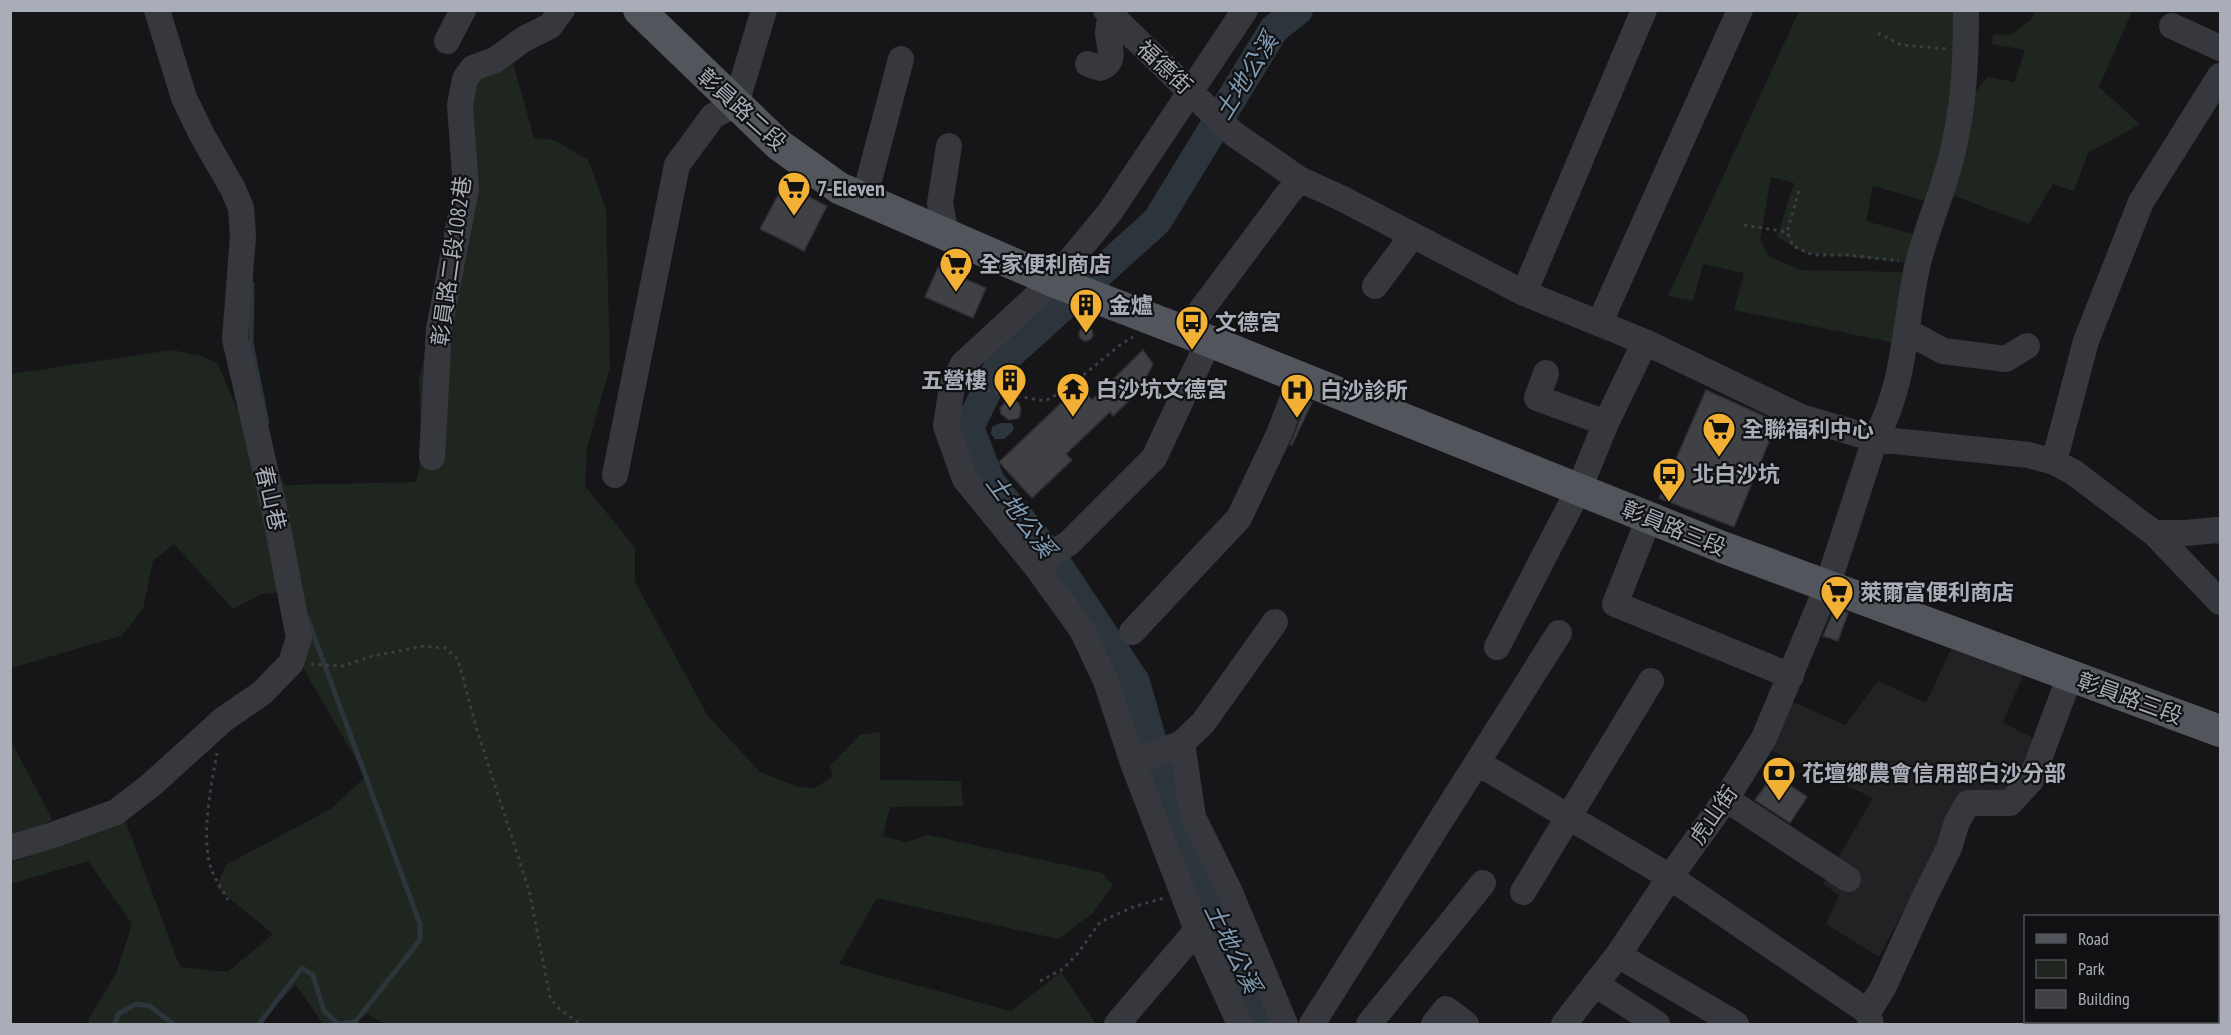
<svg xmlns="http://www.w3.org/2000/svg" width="2231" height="1035" viewBox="0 0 2231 1035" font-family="'PT Sans Narrow','Noto Sans TC',sans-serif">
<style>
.built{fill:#222225}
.green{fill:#1e261f}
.water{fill:#2c353c}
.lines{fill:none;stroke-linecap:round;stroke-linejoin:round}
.stream{stroke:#2c353c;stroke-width:5}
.river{stroke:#2c353c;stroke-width:30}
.building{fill:#404145;stroke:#303034;stroke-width:1.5}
.path{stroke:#3d3f44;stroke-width:3;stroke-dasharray:3 4.5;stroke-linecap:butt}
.minor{stroke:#37383d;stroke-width:26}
.major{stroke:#53555c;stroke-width:32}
.labels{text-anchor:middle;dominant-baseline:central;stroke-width:4.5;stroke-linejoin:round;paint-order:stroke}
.street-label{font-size:22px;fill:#a8adb8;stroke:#111113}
.poi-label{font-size:22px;font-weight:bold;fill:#a8adb8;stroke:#111113;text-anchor:start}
.water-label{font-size:24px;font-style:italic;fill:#7f9bb3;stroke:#111113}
</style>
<rect width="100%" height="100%" fill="#161618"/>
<!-- built -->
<path class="built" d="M1951 649 2024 674 2003 722 2042 743 2009 810 1964 797 1879 957 1826 924 1839 895 1823 884 1873 798 1768 749 1787 699 1845 725 1878 681 1926 703Z"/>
<!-- green -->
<path class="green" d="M1799 11H1955L1959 45 1949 94H1973L1988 77 2014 82 2025 50 1992 44 1993 34 2010 35 2032 19 2034 11H2132L2099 87 2140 124 2088 153 2074 191 2053 184 2029 224 1934 188 1929 202 1873 186 1866 221 1916 235 1906 262 1804 253 1777 237 1794 183 1771 177 1760 240 1769 256 1800 270 1902 272 1895 343 1734 310 1744 273 1703 264 1693 301 1668 296Z
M496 56 513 63 534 138 554 140 588 160 606 209 610 367 587 448 585 486 635 548V582L708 716 760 772 798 787 815 788 833 776 830 766 860 735 880 732V780L961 781 963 806 890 807 883 836 906 842 928 835 1102 873 1113 885 1093 913 1058 939 877 898 839 964 1011 1011 1061 972 1096 1024H385L367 1014 354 1024H323L296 985 268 1010 263 1024H88L89 1018 116 974 132 924 88 861 11 884V863L125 820 180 967 228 972 273 934 216 887 226 865 332 808 366 776 304 670 292 591 262 594 233 609 174 544 153 561 143 609 121 636 11 668V374L172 350 202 356 218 364 260 463 287 485 416 482 422 457 419 381 459 177 452 110Z
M10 739 52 819 23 842 10 846Z"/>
<!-- water -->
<path class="water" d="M1000 423H1011L1014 427 1012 432 1004 439H995L991 434 992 427Z"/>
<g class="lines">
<!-- stream -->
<path class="stream" d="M252 284 251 343 267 423
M115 1024 118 1014 136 1004 150 1006 173 1024
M259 1024 302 968 313 975 324 1011 338 1024 355 1022 420 940V924L307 617"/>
<!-- river -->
<path class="river" d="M1269 1024 1178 834 1135 682 1058 566 990 482 969 427 1001 362 1157 221 1274 29 1298 10"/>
</g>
<!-- building -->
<path class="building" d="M784 184 827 206 804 251 760 229Z
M938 267 986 288 973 318 925 297Z
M1079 334a7 7 0 1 1 14 0a7 7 0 1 1-14 0Z
M1143 350 1153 364 1139 391 1113 416 1110 412 1066 454 1072 460 1032 498 999 462 1079 386 1092 400Z
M1706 390 1777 422 1734 527 1659 498Z
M1007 400H1013L1019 403 1021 410 1019 418 1009 420 1001 414 1000 408Z
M1308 400 1312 402 1292 445H1290Z
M1835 608 1848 613 1838 641 1823 636Z
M1774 774 1807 797 1790 823 1755 800Z"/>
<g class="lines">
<!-- path -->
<path class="path" d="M1878 33 1902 45 1947 49
M1799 191 1787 232 1793 246 1813 255H1848L1899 261
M1744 225 1787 232
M973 388 1045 401 1065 390 1120 345 1133 337
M311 664 342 666 373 656 424 646 445 648 458 659 476 727 529 890 550 997 557 1007 580 1024
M217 753C211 786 200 839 212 871 216 881 223 890 228 900
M1040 981 1063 969 1078 953 1100 922 1133 907 1164 898"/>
<!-- minor -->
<path class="minor" d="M1106 10 1234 134 1299 179 1341 198 1524 293 1645 342 1801 417 1875 439 2029 455 2054 462 2073 472 2154 533H2185L2217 530 2220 531
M2172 26 2220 48
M447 41 463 10
M1088 64 1100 68C1118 61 1108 46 1108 31 1109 26 1110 21 1110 16
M864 199 901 59
M946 235 940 203 949 146
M1375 286 1412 236
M1524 293 1644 10
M1600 322 1740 10
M1908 332 1943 351 2006 359 2027 346
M1184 333 1299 179
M1546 373 1537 398 1606 423
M432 457 439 329 466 189 460 105 465 79 473 68 495 60 524 39 550 26 562 10
M2054 462 2086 341 2141 202 2220 76
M615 475 677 165 713 116 736 104 764 10
M1649 518 1615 604 1791 676
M2154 533 2220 602
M1035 565 1069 543 1154 458 1209 341
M1132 632 1239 518 1279 434 1300 379
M1497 647 1579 489 1606 423 1645 342
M1182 743 1203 723 1275 622
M1133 763 1182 743 1193 817 1229 890 1285 1024
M1478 763 1670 877 1868 1012
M1726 799 1848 879
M10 848 53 835 116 812 151 785 224 719 262 693 291 663 299 638 274 508 235 339 243 236 241 208 233 189 202 135 184 98 157 10
M1523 892 1651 681
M1618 955 1736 1024
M1595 984 1657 1024
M1117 1024 1197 930
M1240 1024 1197 930 1133 763 1106 681 1082 630 1035 565 965 479 946 426 952 386 963 364 1053 281 1110 212 1245 10
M1312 1024 1559 633
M1369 1024 1483 883
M1434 1024 1446 1009 1466 1024
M1564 1024 1618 955 1670 877 1726 799 1764 738 1827 587 1875 439C1906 384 1904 323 1918 263 1927 227 1943 192 1952 155 1964 106 1966 61 1966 10
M1871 1024 1868 1012 1883 988 1925 896 1949 848 1957 822 1968 803H2010L2031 780 2070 676"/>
<!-- major -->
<path class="major" d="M639 10 779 145 839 188 1053 281 1209 341 1722 547 2220 731"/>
</g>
<!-- icons -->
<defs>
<g id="supermarket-pin" transform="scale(1.725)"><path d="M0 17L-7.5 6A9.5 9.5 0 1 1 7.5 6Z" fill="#f2b134" stroke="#111113"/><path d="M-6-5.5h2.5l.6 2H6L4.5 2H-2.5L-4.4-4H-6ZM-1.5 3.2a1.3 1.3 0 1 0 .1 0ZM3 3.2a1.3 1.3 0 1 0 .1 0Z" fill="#111"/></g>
<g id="building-pin" transform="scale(1.725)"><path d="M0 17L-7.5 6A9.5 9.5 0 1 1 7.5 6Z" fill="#f2b134" stroke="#111113"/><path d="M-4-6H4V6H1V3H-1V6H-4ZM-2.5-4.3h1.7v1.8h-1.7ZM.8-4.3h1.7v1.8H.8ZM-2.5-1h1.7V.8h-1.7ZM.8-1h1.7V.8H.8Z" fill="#111"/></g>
<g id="bus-pin" transform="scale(1.725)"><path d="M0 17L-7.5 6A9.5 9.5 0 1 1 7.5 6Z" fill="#f2b134" stroke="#111113"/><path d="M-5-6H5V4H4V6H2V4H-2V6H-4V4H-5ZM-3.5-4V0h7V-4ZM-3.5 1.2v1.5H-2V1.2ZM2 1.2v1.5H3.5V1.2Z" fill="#111"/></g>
<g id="temple-pin" transform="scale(1.725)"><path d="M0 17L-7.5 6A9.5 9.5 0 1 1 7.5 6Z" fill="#f2b134" stroke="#111113"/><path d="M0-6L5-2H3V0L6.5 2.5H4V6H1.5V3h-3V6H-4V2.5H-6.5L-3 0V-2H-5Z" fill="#111"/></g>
<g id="hospital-pin" transform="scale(1.725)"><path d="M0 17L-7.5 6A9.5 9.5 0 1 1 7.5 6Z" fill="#f2b134" stroke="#111113"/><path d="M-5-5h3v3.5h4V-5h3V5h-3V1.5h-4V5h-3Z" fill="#111"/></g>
<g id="bank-pin" transform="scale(1.725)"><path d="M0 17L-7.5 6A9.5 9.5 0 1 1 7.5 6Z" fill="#f2b134" stroke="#111113"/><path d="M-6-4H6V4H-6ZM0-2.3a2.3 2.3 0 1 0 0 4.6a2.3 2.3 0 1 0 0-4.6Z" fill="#111"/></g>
</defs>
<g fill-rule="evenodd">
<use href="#supermarket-pin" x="794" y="188"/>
<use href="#supermarket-pin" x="956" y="264"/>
<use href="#building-pin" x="1086" y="305"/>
<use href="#bus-pin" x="1192" y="322"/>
<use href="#building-pin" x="1010" y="380"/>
<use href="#temple-pin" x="1073" y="389"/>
<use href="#hospital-pin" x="1297" y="390"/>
<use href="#supermarket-pin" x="1719" y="429"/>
<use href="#bus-pin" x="1669" y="474"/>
<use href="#supermarket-pin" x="1837" y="592"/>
<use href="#bank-pin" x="1779" y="773"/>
</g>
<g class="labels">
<!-- street labels -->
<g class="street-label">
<text transform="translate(1165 67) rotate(43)">福德街</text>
<text transform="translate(742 109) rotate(42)">彰員路二段</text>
<text transform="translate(451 261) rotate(-82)">彰員路二段1082巷</text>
<text transform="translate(271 498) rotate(77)">春山巷</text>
<text transform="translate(1674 528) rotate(22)">彰員路三段</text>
<text transform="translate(2130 698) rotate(20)">彰員路三段</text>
<text transform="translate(1713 815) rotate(-55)">虎山街</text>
</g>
<!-- poi labels -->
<g class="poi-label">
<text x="817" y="188">7-Eleven</text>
<text x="979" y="264">全家便利商店</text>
<text x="1109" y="305">金爐</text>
<text x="1215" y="322">文德宮</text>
<text x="987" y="380" text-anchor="end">五營樓</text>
<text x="1096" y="389">白沙坑文德宮</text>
<text x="1320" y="390">白沙診所</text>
<text x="1742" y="429">全聯福利中心</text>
<text x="1692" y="474">北白沙坑</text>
<text x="1860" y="592">萊爾富便利商店</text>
<text x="1802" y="773">花壇鄉農會信用部白沙分部</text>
</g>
<!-- water labels -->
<g class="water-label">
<text transform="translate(1246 76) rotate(-58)">土地公溪</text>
<text transform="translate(1021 516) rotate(53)">土地公溪</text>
<text transform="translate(1233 948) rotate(64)">土地公溪</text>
</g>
</g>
<!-- border -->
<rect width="2231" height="1035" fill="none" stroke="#a8adb8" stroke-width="24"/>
<!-- legend -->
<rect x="2024" y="915" width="195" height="108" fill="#111113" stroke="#4d4f55" stroke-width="1.5"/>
<rect x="2036" y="934" width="30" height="9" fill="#53555c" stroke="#4d4f55" stroke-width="1.5"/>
<text x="2078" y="945" font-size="18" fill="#a8adb8">Road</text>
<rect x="2036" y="960" width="30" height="18" fill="#1e261f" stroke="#4d4f55" stroke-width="1.5"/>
<text x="2078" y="975" font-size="18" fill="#a8adb8">Park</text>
<rect x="2036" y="990" width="30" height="18" fill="#404145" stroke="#4d4f55" stroke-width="1.5"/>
<text x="2078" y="1005" font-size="18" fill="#a8adb8">Building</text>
</svg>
